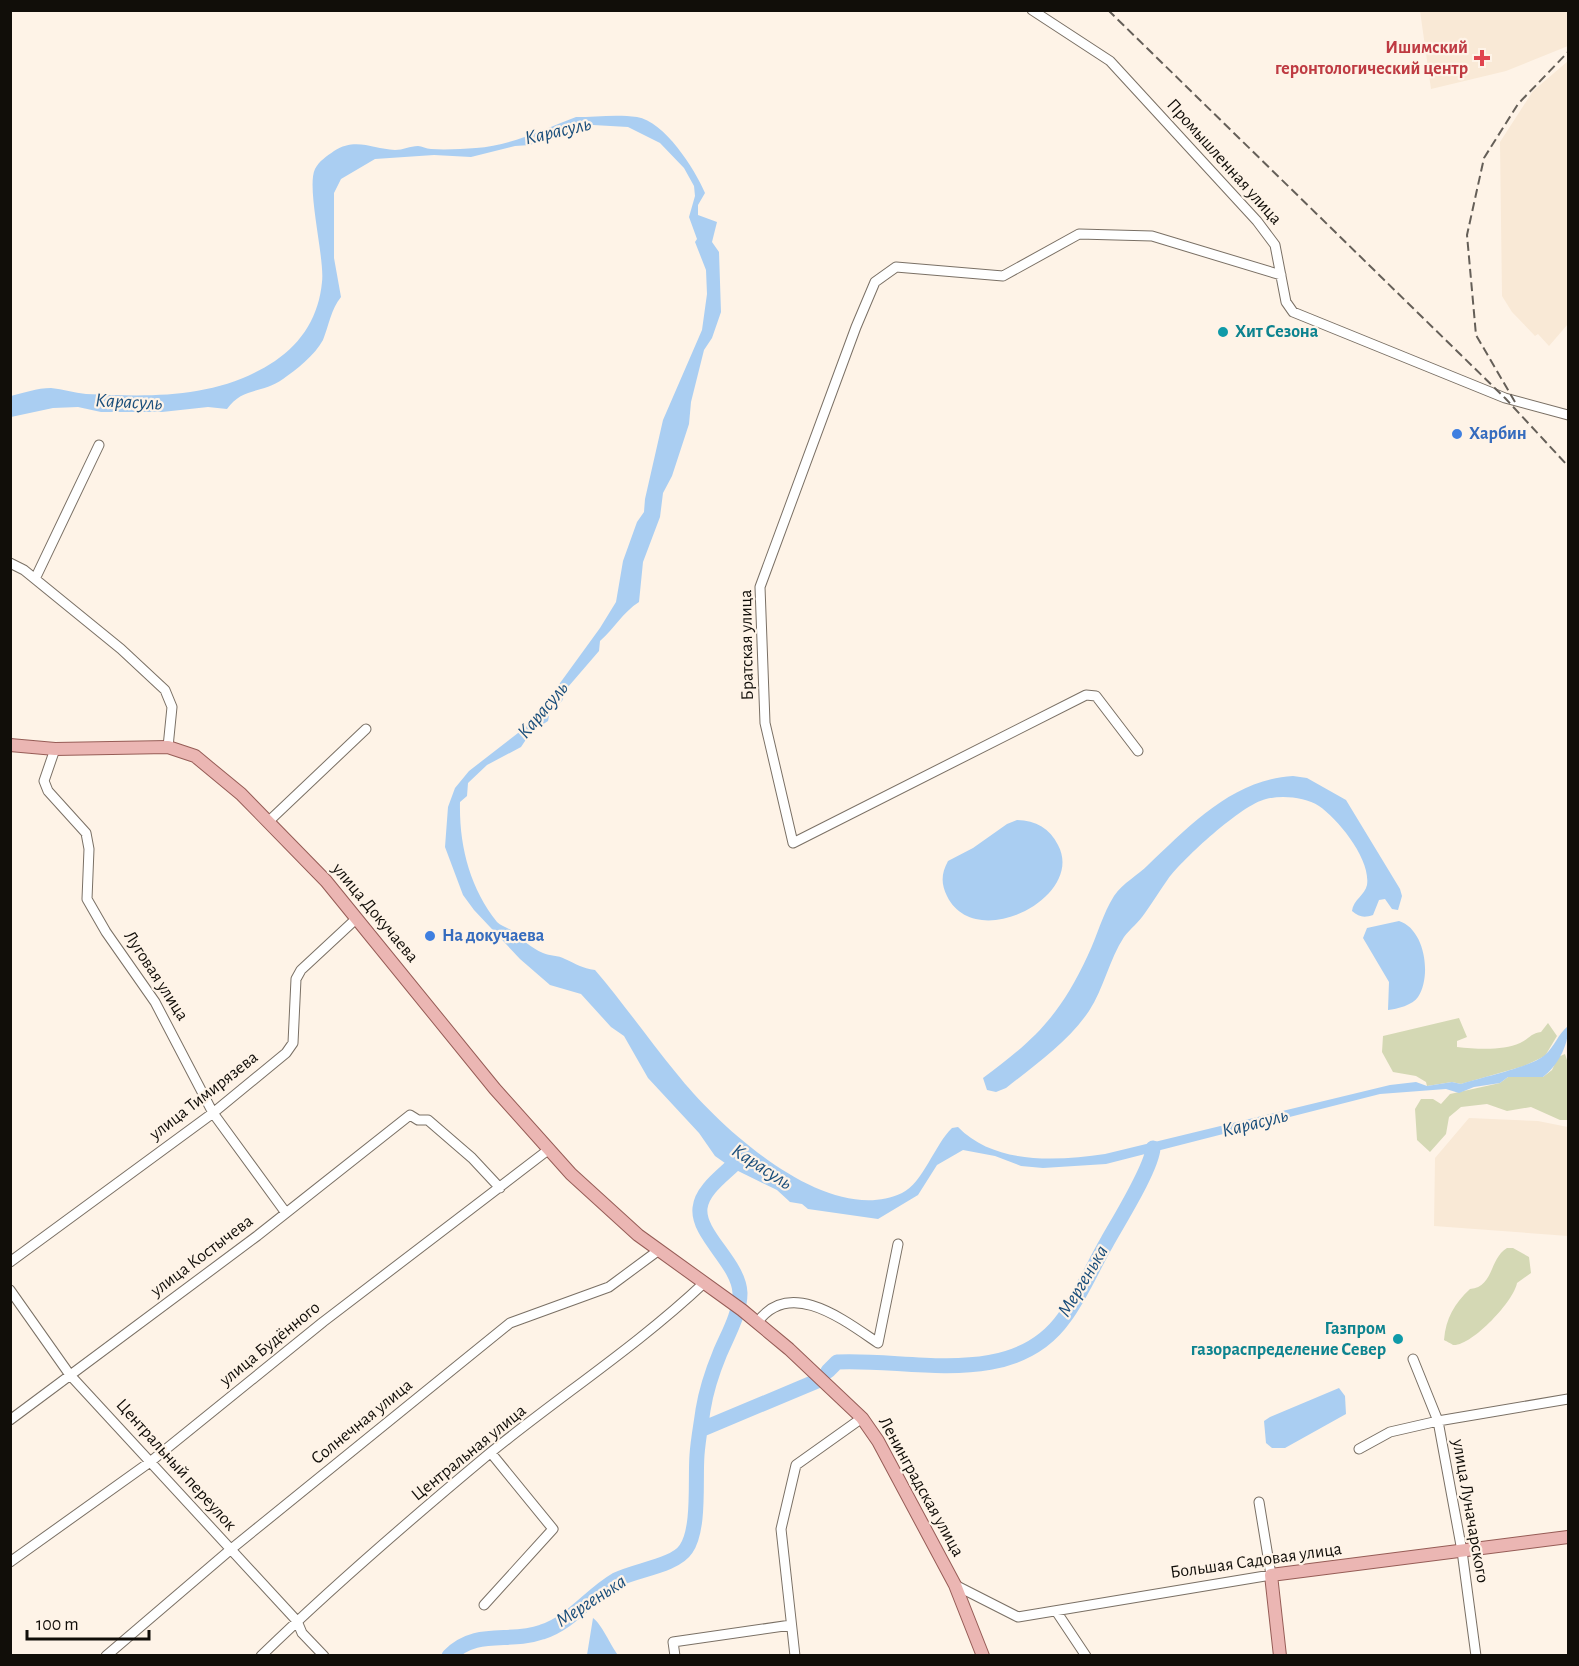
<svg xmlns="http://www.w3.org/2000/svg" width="1579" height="1666" viewBox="0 0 1579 1666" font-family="'Alegreya Sans',sans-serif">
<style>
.built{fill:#f9e9d6}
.green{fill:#d4d8b4}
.water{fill:#aacef2}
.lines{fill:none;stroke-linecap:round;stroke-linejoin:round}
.river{stroke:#aacef2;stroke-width:15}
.minor-casing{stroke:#7a7065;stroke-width:11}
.major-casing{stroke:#965c56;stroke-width:14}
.minor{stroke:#fff;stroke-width:9}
.major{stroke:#ebb6b3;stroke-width:12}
.rail{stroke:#655f58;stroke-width:2;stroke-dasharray:9 4.5;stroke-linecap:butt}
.health-dot{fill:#e0444e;stroke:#fef3e7;stroke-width:2}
.culture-dot{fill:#0f9aa8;stroke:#fef3e7;stroke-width:2}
.shop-dot{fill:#3f7fe0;stroke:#fef3e7;stroke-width:2}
.labels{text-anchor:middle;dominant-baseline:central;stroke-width:4.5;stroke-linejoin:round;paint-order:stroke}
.health-label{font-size:18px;font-weight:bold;fill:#be3a42;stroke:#fef3e7;text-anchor:end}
.street-label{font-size:18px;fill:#110e09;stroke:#fef3e7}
.culture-label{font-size:18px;font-weight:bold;fill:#0d838f;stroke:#fef3e7;text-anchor:start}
.shop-label{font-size:18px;font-weight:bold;fill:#366cbe;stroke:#fef3e7;text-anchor:start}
.water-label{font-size:20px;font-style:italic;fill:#1a4e7b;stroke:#fef3e7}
</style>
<rect width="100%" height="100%" fill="#fef3e7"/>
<!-- built -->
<path class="built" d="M1420 11H1568V46L1506 71 1431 89Z
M1568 61V324L1549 346 1538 334 1535 336 1512 312 1502 296 1500 142 1533 91Z
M1469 1118 1538 1121 1568 1127V1236L1434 1226 1435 1158Z"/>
<!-- green -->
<path class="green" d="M1459 1018 1467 1037 1457 1041V1047C1476 1049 1503 1051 1520 1043 1529 1039 1531 1033 1541 1032L1548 1023 1557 1036 1545 1056 1524 1066 1461 1084 1452 1082 1427 1086 1426 1082 1416 1076 1393 1072 1382 1052 1383 1036Z
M1565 1054 1568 1063V1120H1560L1531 1107 1507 1111 1487 1104 1461 1107 1449 1117 1446 1134 1430 1152 1417 1140 1415 1109 1421 1099H1433L1441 1104 1450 1094 1500 1083 1508 1077H1543L1552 1070 1558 1057Z
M1507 1248H1513L1529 1257 1531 1273 1517 1283C1514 1301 1471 1347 1453 1345 1452 1344 1444 1340 1444 1340 1446 1318 1454 1304 1470 1289 1494 1287 1489 1259 1507 1248Z"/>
<!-- water -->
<path class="water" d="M576 117C595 117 617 114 637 117 664 121 695 169 705 193L698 205V215L717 222 712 242 719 252 721 312 712 338 704 350 691 402 689 424 672 476 663 493 660 517 643 562 639 602C623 612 614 629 600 641L599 651 568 687 562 701 550 711 548 721 531 732 521 747 487 765 468 783 467 796 460 802C459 846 470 888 497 922 501 926 508 928 513 931 522 939 531 948 543 953 550 956 558 955 565 959 576 964 582 968 595 970 624 1004 649 1040 677 1074 720 1128 828 1228 902 1193 923 1183 935 1144 952 1128L958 1127C995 1165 1057 1161 1105 1154L1390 1085 1416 1082 1427 1086 1452 1082 1461 1084C1482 1077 1531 1067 1545 1055 1555 1046 1558 1034 1568 1026 1569 1045 1558 1065 1543 1077H1508L1500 1083 1474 1087 1459 1093 1446 1089 1380 1094 1106 1164 1043 1168 1021 1166 995 1156 963 1150 937 1165 918 1195 878 1219 808 1209 802 1204 790 1202 777 1190 732 1168 715 1156 699 1133 648 1078 624 1036 611 1027 581 994 550 985 520 959 474 910 463 895 445 847 448 807 455 788 469 771 531 723 600 628 616 602 623 561 637 522 644 512 645 499 663 420 702 330 707 294 706 270 695 242 697 239 689 217 695 196 694 186 684 168 660 143 628 127 593 125 572 128 530 145 515 146 471 157 434 155 375 159 341 179 334 193V258L341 297C331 309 329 325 323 340 315 355 296 370 283 379 262 394 242 387 227 409L208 407 162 412H101L78 407 53 408 11 417V396C23 393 37 388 51 388 63 389 74 393 86 394 153 397 218 399 275 361 303 342 319 315 322 282 325 259 306 187 315 169 319 161 327 156 334 151 356 137 373 149 395 150 403 150 410 146 418 146 422 146 426 149 431 149 445 150 462 149 476 148 510 146 544 129 576 117Z
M1293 776 1307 778 1346 800 1400 889 1402 896 1398 910 1392 909 1385 899 1379 900 1373 915C1364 918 1359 917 1352 911 1353 900 1365 895 1367 885 1371 859 1338 819 1319 806 1305 797 1282 795 1266 799 1241 805 1184 858 1168 879 1160 890 1153 902 1145 913 1139 922 1130 929 1124 937 1109 960 1104 988 1089 1011 1068 1042 1035 1065 1006 1088L996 1092 987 1090 983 1078C1036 1039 1060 1015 1088 955 1097 936 1103 913 1114 896 1123 883 1138 875 1148 865 1189 826 1233 779 1293 776Z
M1017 820C1036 820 1050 829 1058 845 1086 897 975 954 947 896 941 884 941 874 948 861L973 848 1007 824Z
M1399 921C1425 929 1432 976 1418 997 1413 1005 1397 1009 1388 1010L1389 982 1363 938 1367 928Z
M1339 1388 1345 1396 1346 1414 1285 1448H1272L1266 1443 1264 1421 1270 1417Z
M593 1618C601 1623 611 1646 618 1655H587Z"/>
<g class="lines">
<!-- river -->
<path class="river" d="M828 1371 837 1362C911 1358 1013 1390 1064 1318 1081 1295 1093 1266 1107 1242 1118 1222 1152 1168 1153 1148
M700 1430 817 1381
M449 1656C477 1628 508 1644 542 1632 571 1623 590 1595 616 1580 635 1570 675 1566 686 1549 700 1529 695 1480 697 1455 698 1440 701 1425 703 1410 706 1391 713 1370 720 1353 728 1334 740 1314 740 1293 739 1263 697 1235 700 1208 702 1187 730 1171 742 1156"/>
<!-- minor casing -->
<g class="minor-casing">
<path id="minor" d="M1032 10 1110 61 1257 221 1275 245 1286 302 1293 312 1505 398 1568 415
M10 563 24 570 121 649 165 690 172 707 168 747
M35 579 99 445
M55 749 44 781 48 791 86 833 89 849 87 899 106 932 155 1002 213 1113 286 1213
M1138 751 1096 696 1086 695 793 843 765 723 760 587 856 327 875 282 896 267 1003 276 1079 234 1152 236 1281 275
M269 821 366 729
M10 1262 213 1113 286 1053 293 1043 296 979 301 970 357 918
M10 1290 70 1375 297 1621 302 1633 324 1656
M757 1323C789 1277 844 1320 878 1343L898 1244
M1413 1359 1438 1421 1568 1399
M10 1420 257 1236 410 1115 418 1120H428L472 1158 500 1188
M1359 1449 1390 1432 1438 1421 1462 1551 1476 1656
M10 1562 150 1462 323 1322 548 1150
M955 1585 1018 1617 1271 1575 1259 1502
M484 1605 553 1529 491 1453
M1056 1611 1086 1656
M106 1656 230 1550 510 1323 609 1287 659 1250
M261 1656C334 1585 412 1518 490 1453 560 1396 637 1346 704 1283
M675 1656 673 1642 791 1625
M795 1656 781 1529 796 1465 862 1418"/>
</g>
<!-- major casing -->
<g class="major-casing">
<path id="major" d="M10 745 55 749 168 747 195 756 241 794 326 881 495 1089 571 1174 638 1235 742 1310 789 1349 862 1418 878 1441 955 1585 983 1656
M1280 1656 1271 1575 1568 1537"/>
</g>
<!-- minor -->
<use href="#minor" class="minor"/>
<!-- major -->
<use href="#major" class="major"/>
<!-- rail -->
<path class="rail" d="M1108 10 1505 398 1568 466
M1515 402 1476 335 1467 235 1484 158 1518 104 1568 52"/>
</g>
<!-- markers -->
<path class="health-dot" d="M1479 49h6v6h6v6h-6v6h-6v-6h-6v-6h6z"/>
<g class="culture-dot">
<circle cx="1223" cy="332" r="6"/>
<circle cx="1398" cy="1339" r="6"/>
</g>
<g class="shop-dot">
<circle cx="1457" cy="434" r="6"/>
<circle cx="430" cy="936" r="6"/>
</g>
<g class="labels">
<!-- health labels -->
<g class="health-label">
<text x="1468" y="48">Ишимский<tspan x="1468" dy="21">геронтологический центр</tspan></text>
</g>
<!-- street labels -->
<g class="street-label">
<text transform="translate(1224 162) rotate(48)">Промышленная улица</text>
<text transform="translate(747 645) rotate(-91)">Братская улица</text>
<text transform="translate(375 913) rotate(50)">улица Докучаева</text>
<text transform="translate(156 976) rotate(57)">Луговая улица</text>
<text transform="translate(204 1096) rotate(-38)">улица Тимирязева</text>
<text transform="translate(202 1256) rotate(-37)">улица Костычева</text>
<text transform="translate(270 1344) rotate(-39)">улица Будённого</text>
<text transform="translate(362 1422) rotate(-39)">Солнечная улица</text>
<text transform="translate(469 1453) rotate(-39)">Центральная улица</text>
<text transform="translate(176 1465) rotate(48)">Центральный переулок</text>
<text transform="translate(921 1487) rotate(61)">Ленинградская улица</text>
<text transform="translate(1470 1511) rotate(80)">улица Луначарского</text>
<text transform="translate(1256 1561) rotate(-8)">Большая Садовая улица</text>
</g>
<!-- culture labels -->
<g class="culture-label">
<text x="1235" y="332">Хит Сезона</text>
<text x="1386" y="1329" text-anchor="end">Газпром<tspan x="1386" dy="21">газораспределение Север</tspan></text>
</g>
<!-- shop labels -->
<g class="shop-label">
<text x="1469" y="434">Харбин</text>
<text x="442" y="936">На докучаева</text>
</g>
<!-- water labels -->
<g class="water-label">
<text transform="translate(558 131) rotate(-13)">Карасуль</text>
<text transform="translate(129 402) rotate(3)">Карасуль</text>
<text transform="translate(543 710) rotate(-50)">Карасуль</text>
<text transform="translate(1255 1123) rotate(-14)">Карасуль</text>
<text transform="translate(762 1167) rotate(33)">Карасуль</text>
<text transform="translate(1083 1281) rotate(-59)">Мергенька</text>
<text transform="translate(591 1601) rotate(-33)">Мергенька</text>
</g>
</g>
<!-- border -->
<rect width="1579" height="1666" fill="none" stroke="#110e09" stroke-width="24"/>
<!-- scale -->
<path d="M27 1630v9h122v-9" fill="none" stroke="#110e09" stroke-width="3"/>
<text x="36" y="1630" font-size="18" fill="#110e09" stroke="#fef3e7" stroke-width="4.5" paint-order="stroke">100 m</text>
</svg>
